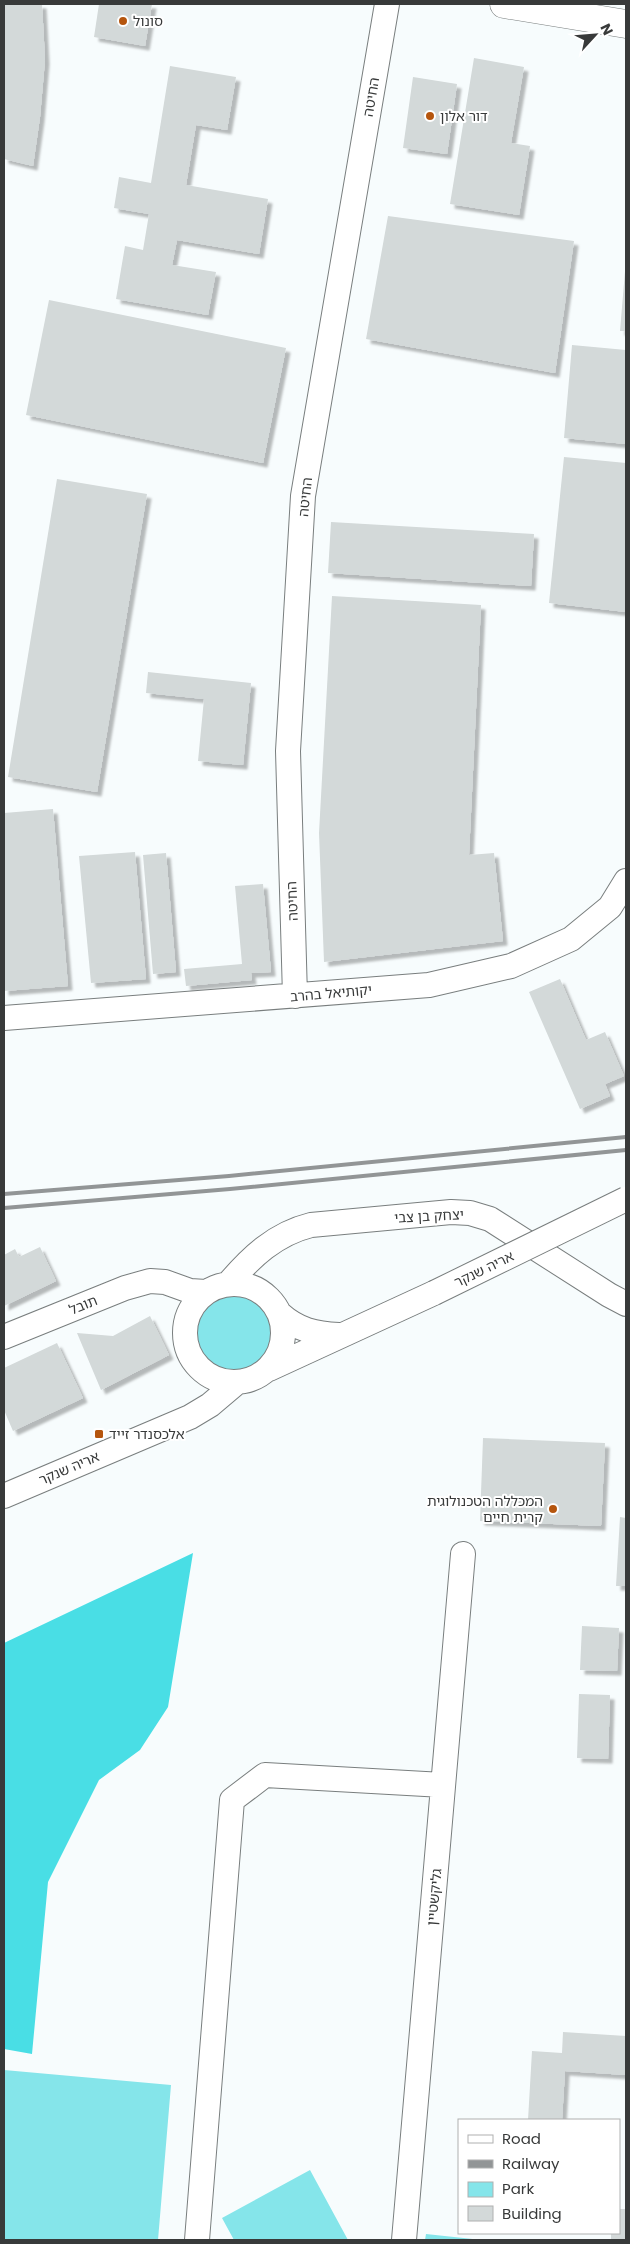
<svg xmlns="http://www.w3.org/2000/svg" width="630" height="2244" viewBox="0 0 630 2244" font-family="Poppins,'Noto Sans Hebrew',sans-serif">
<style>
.green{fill:#85e5ea}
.forest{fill:#49dee5}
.building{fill:#d3d9d9;filter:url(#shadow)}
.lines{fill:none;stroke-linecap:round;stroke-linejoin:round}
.minor-casing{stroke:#797e7e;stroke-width:26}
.major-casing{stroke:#797e7e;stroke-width:29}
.minor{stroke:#fff;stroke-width:24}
.major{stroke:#fff;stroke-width:28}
.rail{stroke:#929596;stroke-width:4}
.minor-bridge-casing{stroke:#797e7e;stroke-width:26;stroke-linecap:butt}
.minor-bridge{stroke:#fff;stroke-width:24}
.poi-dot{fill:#b5550d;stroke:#fff;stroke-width:2}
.labels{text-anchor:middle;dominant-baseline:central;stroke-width:4;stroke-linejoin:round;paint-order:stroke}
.poi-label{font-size:14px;fill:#383a3a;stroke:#fff;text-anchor:start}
.street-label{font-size:14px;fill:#383a3a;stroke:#fff}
</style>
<defs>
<filter id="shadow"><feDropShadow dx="4.5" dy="4.5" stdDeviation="1" flood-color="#0004"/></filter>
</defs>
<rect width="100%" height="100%" fill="#f7fcfd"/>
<!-- green -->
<path class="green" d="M195 1333a39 39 0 1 1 78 0a39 39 0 1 1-78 0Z
M4 2070 171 2085 158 2240H4Z
M310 2170 348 2240H234L222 2218Z
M426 2234 482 2240H425Z"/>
<!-- forest -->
<path class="forest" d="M193 1553 168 1707 140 1750 99 1780 48 1882 32 2054 4 2049V1643Z"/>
<!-- building -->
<path class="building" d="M4 4H42L45 60 40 117 33 166 4 159Z
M99 4H152L145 46 94 37Z
M474 58 524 67 511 143 530 146 519 215 450 204Z
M170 66 236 77 227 130 196 125 186 185 268 199 259 254 177 240 172 265 216 272 208 315 116 299 125 246 143 250 149 214 114 208 119 177 151 183Z
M413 77 457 84 447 154 403 148Z
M388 216 574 241 555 373 366 339Z
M625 271H626V331H620Z
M49 300 286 348 263 463 26 415Z
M572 345 626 350V444L564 438Z
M564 457 626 463V612L549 603Z
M57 479 147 494 97 792 8 777Z
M331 522 534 534 531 586 328 573Z
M332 596 481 605 469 855 494 853 503 941 324 962 319 833Z
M148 672 251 683 243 765 198 761 204 699 146 693Z
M53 809 68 986 4 991V813Z
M135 852 146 979 91 983 79 856Z
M166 853 176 972 153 974 143 855Z
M263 884 271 972 251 973 252 980 186 986 184 969 242 964 235 886Z
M560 979 586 1040 605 1032 624 1076 605 1084 610 1096 580 1109 529 992Z
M40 1247 56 1281 4 1306V1255L15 1249 19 1257Z
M150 1316 169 1355 101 1390 77 1333 113 1336Z
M57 1343 83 1398 13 1431 4 1410V1368Z
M483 1438 605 1443 601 1526 480 1521Z
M620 1517 626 1518V1586H616Z
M582 1626 619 1628 617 1671 580 1670Z
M579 1694 610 1695 608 1759 577 1758Z
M563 2032 626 2036V2075L565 2071 562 2120H528L532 2051 562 2053Z
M619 2209H626V2240H611V2233H619Z"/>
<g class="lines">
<!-- minor casing -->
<g class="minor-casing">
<path id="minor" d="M295 996 288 751 303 496 387 4
M4 1018 429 985 511 966 571 939 610 907 626 881
M185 1333a49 49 0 1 1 98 0a49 49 0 1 1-98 0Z
M228 1284C251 1257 275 1234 311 1225L451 1212 470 1213 490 1219 609 1295 626 1304
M280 1314C298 1330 315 1334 339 1335
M4 1337 125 1288 150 1281 165 1282 190 1291 206 1292
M269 1369 434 1293
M4 1496 190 1417 210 1405 236 1383
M197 2240 232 1800 265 1775 443 1785
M404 2240 463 1554"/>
</g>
<!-- major casing -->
<g class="major-casing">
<path id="major" d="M504 4 626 24"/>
</g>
<!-- minor -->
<use href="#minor" class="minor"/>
<!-- major -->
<use href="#major" class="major"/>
<!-- rail -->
<path class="rail" d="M4 1194 229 1176 626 1137
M4 1208 230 1189 626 1150"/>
<!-- minor-bridge casing -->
<g class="minor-bridge-casing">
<path id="minor-bridge" d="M434 1293 626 1199"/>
</g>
<!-- minor-bridge -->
<use href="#minor-bridge" class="minor-bridge"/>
</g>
<!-- markers -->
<g class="poi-dot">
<circle cx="123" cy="21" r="5"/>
<circle cx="430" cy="116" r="5"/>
<rect x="94" y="1429" width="10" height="10" rx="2.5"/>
<circle cx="553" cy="1509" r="5"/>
</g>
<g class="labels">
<!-- poi labels -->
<g class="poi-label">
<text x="133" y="21">סונול</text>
<text x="440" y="116">דור אלון</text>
<text x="109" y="1434">אלכסנדר זייד</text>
<text x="543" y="1501" text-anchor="end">המכללה הטכנולוגית<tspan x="543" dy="16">קרית חיים</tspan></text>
</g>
<!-- street labels -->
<g class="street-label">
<text transform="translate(371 97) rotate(-80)">החיטה</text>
<text transform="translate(305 497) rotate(-84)">החיטה</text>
<text transform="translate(292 901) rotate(-92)">החיטה</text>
<text transform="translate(331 993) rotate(-5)">יקותיאל בהרב</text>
<text transform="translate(429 1216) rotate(-3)">יצחק בן צבי</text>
<text transform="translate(484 1269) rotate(-26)">אריה שנקר</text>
<text transform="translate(83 1305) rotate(-22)">תובל</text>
<text transform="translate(69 1468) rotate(-23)">אריה שנקר</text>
<text transform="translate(434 1897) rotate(-85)">גליקשטיין</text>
</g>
</g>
<!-- border -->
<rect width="630" height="2244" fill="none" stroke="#383a3a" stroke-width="10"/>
<!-- legend -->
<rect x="458" y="2119" width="162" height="115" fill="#ffffff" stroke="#afb0b0"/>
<rect x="468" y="2135" width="25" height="8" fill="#ffffff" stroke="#afb0b0"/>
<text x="502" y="2144" font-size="15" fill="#383a3a">Road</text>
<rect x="468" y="2160" width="25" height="8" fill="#929596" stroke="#afb0b0"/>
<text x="502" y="2169" font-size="15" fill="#383a3a">Railway</text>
<rect x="468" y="2182" width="25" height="15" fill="#85e5ea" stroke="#afb0b0"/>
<text x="502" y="2194" font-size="15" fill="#383a3a">Park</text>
<rect x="468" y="2206" width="25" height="15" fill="#d3d9d9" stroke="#afb0b0"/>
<text x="502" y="2219" font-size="15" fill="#383a3a">Building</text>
<!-- north arrow -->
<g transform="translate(595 35) rotate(64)" stroke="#ffffff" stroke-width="4" paint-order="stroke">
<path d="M0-4L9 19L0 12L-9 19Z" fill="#383a3a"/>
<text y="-8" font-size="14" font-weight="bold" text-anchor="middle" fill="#383a3a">N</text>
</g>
</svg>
